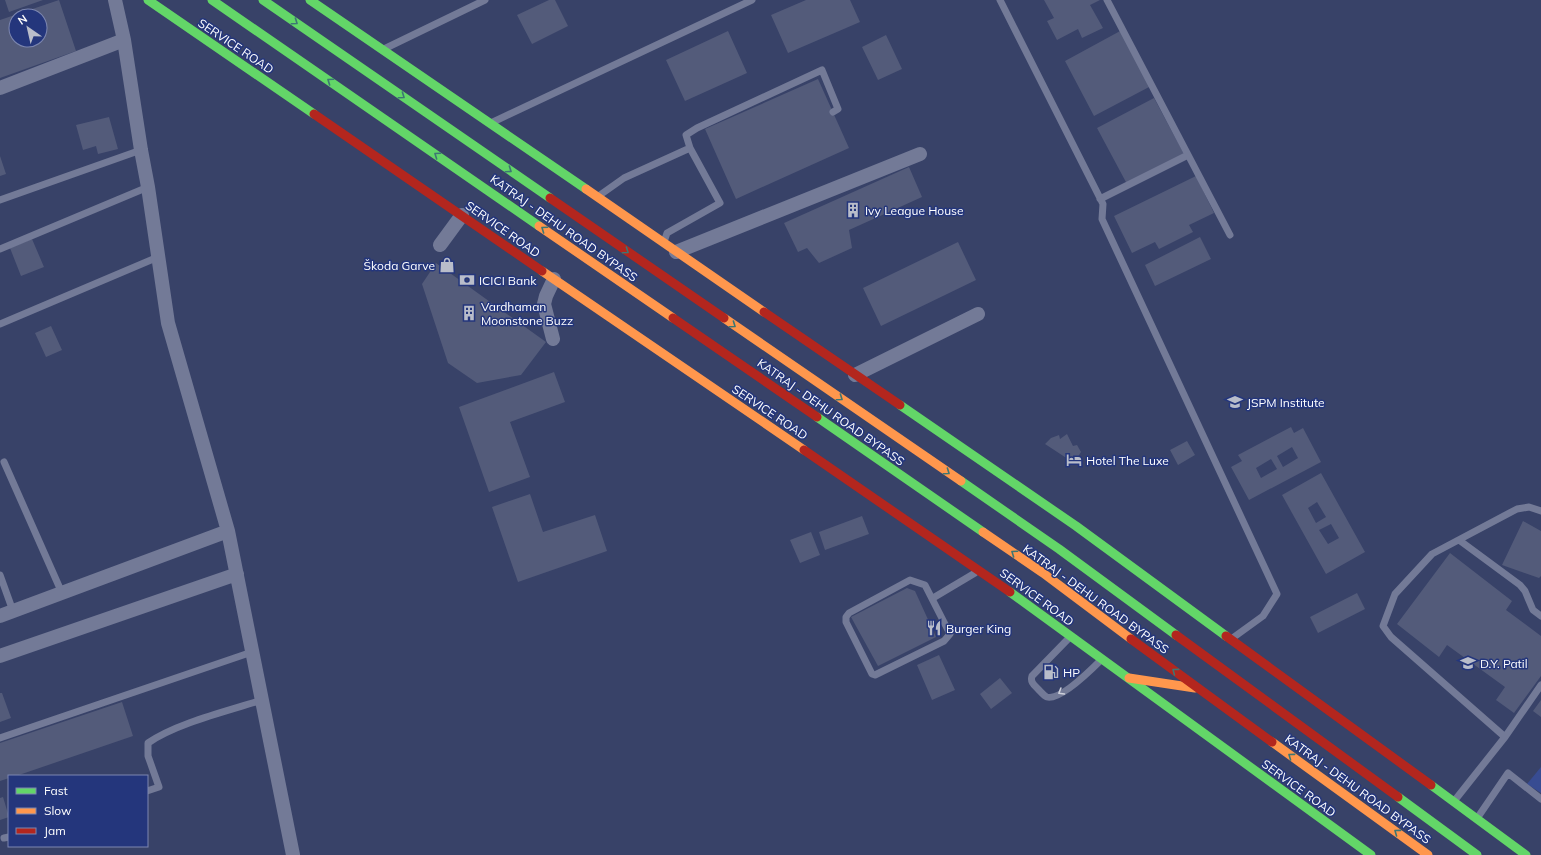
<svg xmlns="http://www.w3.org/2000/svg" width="1541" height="855" viewBox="0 0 1541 855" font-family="Mulish,sans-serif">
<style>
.green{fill:#384c92}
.building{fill:#535b7a;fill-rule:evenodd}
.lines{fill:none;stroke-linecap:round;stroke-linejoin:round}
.lane{stroke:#737a97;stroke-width:7}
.street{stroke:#737a97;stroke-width:14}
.fast{stroke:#63d668;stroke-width:9}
.slow{stroke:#ff974d;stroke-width:9}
.jam{stroke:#b3261e;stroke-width:9}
.oneway{stroke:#3d7674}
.oneway2{stroke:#ced0db}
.labels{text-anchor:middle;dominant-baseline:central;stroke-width:3;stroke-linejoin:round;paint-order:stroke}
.street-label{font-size:12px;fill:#fff;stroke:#24367c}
.poi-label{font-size:12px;fill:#fff;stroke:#24367c;text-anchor:start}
</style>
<rect width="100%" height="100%" fill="#384268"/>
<!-- green -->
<path class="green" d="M1541 767V793L1527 784Z"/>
<!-- building -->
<path class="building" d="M5 0H43L9 12Z
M59 0 76 51 0 78V20ZM16 16H40V40H16Z
M549 0H555L568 26 532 44 517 15Z
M806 0H850L860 22 788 53 771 15Z
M1044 0H1100L1090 5 1103 28 1082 38 1078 29 1057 40 1047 21 1054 18Z
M1122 30 1151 86 1094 116 1065 61Z
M728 31 747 73 685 101 666 60Z
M886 35 902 69 878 80 862 47Z
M818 79 849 148 736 199 705 129Z
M1154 98 1184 154 1127 184 1097 128Z
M109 117 118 149 98 154 96 146 83 150 76 125Z
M0 156 6 174 0 176Z
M909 167 922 197 849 230 852 248 819 263 807 248 798 252 784 223Z
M1196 176 1214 213 1189 225 1193 232 1159 249 1155 242 1132 253 1114 216Z
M1200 237 1211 259 1155 286 1145 265Z
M32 239 44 267 21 276 10 248Z
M958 242 976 280 881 326 863 288Z
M436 263 546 342 521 375 477 383 448 363 422 284Z
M51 326 62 350 46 357 35 333Z
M554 372 565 402 510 422 530 477 489 492 459 407Z
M1291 427 1294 433 1303 428 1321 462 1249 500 1231 467 1242 461 1238 455ZM1292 447 1298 458 1283 467 1277 456ZM1271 459 1277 469 1261 478 1256 468Z
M1067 434 1073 446 1077 445 1081 452 1074 463 1045 444 1051 438 1059 435 1060 439Z
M1187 441 1195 455 1178 465 1170 450Z
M1321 473 1365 552 1326 574 1282 495ZM1317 502 1326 517 1316 523 1308 508ZM1331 524 1339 538 1328 544 1319 530Z
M530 494 543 532 595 515 607 551 518 582 492 507Z
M862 516 869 534 825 550 819 532Z
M1523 521 1541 531V576L1539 578 1502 565Z
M811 532 820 555 800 563 790 540Z
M1450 553 1512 601 1506 610 1541 636V676L1514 713 1496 700 1505 687 1447 645 1439 657 1397 624Z
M907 588 915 591 936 637 878 666 851 617Z
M1357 593 1365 609 1318 633 1310 617Z
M939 655 955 690 932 700 917 665Z
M1000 678 1012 693 991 709 980 694Z
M0 693H2L11 718 0 722Z
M1541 700V717L1533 711Z
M122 702 133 736 16 776H9V778L0 781V743Z
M3 797 9 817 0 820V798Z"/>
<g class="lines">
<!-- lane -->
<path class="lane" d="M1000 0 1103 204 1102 219 1277 594 1263 616 1234 637
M1107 0 1230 235
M386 48 485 0
M493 122 752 0
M600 195 624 178 690 148 686 135 697 128 822 70 838 109 833 112
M1100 199 1188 155
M0 200 141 150
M665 239 667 233 720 203 690 148
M0 249 148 187
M0 324 158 257
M4 462 62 593
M1459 540 1520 585 1525 591 1533 610 1541 616
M0 575 13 611
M910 580 925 585 950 634 944 641 875 675 872 674 846 622V617L849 613Z
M933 598 975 573
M1069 638 1032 676C1030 682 1034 685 1038 689 1041 692 1044 696 1047 697 1060 701 1092 669 1101 660
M1505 737 1541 685
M0 738 252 652
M147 791 159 787 148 756V743C177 723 228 711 262 700
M1455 800 1505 737 1391 637 1383 626 1395 594 1432 554 1517 509 1529 507 1541 511
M1478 817 1508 773 1541 799
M4 838 9 837"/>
<!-- street -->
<path class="street" d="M115 0 124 40 141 150 148 187 168 323 228 531 293 855
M0 88 124 40
M440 245 462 215
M676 252 920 154
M553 339 544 304 546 296 554 279
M855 375 978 314
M0 616 228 531
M0 656 237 574"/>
<!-- fast -->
<path class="fast" d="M148 0 314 114
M212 0 539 226
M263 0 550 198
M310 0 586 189
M900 405 1076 526 1226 636
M817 417 983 532
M961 481 1059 549 1176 635
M1010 592 1371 855
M1431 785 1526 855
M1398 797 1477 855"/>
<!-- slow -->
<path class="slow" d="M586 189 764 312
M539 226 673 318
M542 271 804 450
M724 318 961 481
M983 532 1043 573 1131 639
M1129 678 1195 688
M1272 742 1428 855"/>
<!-- jam -->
<path class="jam" d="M314 114 542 271
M550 198 724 318
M764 312 900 405
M673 318 817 417
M804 450 1010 592
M1176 635 1398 797
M1226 636 1431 785
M1131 639 1272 742"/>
</g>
<!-- one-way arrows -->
<defs><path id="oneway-chevron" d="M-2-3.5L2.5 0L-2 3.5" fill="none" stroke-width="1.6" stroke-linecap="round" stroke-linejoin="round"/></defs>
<g class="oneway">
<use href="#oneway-chevron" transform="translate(295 22) rotate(35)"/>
<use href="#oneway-chevron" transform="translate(330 81) rotate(-145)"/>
<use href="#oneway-chevron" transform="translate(402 96) rotate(35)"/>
<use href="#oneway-chevron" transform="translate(437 155) rotate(-145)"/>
<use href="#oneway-chevron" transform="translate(509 170) rotate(35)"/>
<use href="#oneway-chevron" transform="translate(544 229) rotate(-145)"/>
<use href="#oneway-chevron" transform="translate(626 251) rotate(35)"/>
<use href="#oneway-chevron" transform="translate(733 325) rotate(35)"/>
<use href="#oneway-chevron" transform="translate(840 398) rotate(35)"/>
<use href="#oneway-chevron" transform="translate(947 472) rotate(35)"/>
<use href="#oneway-chevron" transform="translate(1014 553) rotate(-145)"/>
<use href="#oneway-chevron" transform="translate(1175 671) rotate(-143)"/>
<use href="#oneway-chevron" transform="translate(1291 756) rotate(-144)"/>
<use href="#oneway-chevron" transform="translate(1397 832) rotate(-144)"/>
</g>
<use class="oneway2" href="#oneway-chevron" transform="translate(1061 692) rotate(149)"/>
<!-- icons -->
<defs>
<g id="building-bare" transform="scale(1.2)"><path d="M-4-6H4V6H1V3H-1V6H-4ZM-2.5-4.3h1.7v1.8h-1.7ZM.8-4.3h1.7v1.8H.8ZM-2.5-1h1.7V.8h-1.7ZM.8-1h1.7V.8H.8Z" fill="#b9bdca" stroke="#24367c" stroke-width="2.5" paint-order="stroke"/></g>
<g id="shop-bare" transform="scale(1.2)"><path d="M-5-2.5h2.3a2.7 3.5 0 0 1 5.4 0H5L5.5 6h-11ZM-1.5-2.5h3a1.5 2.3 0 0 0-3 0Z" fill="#b9bdca" stroke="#24367c" stroke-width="2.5" paint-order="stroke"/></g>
<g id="bank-bare" transform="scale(1.2)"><path d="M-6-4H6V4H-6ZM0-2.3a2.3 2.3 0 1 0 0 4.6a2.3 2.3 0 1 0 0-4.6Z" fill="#b9bdca" stroke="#24367c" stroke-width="2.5" paint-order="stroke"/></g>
<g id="university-bare" transform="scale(1.2)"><path d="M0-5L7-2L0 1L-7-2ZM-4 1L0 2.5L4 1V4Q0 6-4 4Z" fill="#b9bdca" stroke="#24367c" stroke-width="2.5" paint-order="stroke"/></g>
<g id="hotel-bare" transform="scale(1.2)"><path d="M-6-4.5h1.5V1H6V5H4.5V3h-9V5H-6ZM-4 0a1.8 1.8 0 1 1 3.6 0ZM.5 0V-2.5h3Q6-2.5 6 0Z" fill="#b9bdca" stroke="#24367c" stroke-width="2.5" paint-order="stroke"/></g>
<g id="restaurant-bare" transform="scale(1.2)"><path d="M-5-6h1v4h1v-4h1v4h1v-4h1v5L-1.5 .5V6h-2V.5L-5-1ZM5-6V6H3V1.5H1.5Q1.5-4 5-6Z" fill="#b9bdca" stroke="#24367c" stroke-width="2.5" paint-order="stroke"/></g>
<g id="fuel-bare" transform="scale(1.2)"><path d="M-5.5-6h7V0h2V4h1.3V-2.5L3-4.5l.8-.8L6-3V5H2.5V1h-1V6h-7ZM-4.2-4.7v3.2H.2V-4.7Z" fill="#b9bdca" stroke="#24367c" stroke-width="2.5" paint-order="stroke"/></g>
</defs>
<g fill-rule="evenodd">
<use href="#building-bare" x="853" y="210"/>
<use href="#shop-bare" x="447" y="265"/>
<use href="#bank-bare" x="467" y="280"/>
<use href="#building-bare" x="469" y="313"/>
<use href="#university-bare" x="1235" y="402"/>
<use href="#hotel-bare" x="1074" y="460"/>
<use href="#restaurant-bare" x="934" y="628"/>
<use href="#university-bare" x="1468" y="663"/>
<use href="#fuel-bare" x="1051" y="672"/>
</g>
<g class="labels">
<!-- street labels -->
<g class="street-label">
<text transform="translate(236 46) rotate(34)">SERVICE ROAD</text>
<text transform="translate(564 228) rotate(35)">KATRAJ - DEHU ROAD BYPASS</text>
<text transform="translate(503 229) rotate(35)">SERVICE ROAD</text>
<text transform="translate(770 412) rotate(34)">SERVICE ROAD</text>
<text transform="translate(831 412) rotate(35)">KATRAJ - DEHU ROAD BYPASS</text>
<text transform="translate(1037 597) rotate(36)">SERVICE ROAD</text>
<text transform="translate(1096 599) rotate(36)">KATRAJ - DEHU ROAD BYPASS</text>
<text transform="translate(1299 788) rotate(36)">SERVICE ROAD</text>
<text transform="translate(1358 789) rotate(36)">KATRAJ - DEHU ROAD BYPASS</text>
</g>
<!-- poi labels -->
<g class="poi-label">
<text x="865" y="210">Ivy League House</text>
<text x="435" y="265" text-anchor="end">Škoda Garve</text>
<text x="479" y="280">ICICI Bank</text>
<text x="481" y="306">Vardhaman<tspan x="481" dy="14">Moonstone Buzz</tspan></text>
<text x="1247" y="402">JSPM Institute</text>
<text x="1086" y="460">Hotel The Luxe</text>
<text x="946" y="628">Burger King</text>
<text x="1480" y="663">D.Y. Patil</text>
<text x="1063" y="672">HP</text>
</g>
</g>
<!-- legend -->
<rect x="8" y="775" width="140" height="72" fill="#24367c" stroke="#7c86b0"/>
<rect x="16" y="788" width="20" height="6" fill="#63d668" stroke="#7c86b0"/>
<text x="44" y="795" font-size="12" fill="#ffffff">Fast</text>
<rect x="16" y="808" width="20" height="6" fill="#ff974d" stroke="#7c86b0"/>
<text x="44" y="815" font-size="12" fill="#ffffff">Slow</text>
<rect x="16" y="828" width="20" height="6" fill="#b3261e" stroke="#7c86b0"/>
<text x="44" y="835" font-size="12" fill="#ffffff">Jam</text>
<!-- north arrow -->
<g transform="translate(28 28) rotate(326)"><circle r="19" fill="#24367c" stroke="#7c86b0"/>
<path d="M0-3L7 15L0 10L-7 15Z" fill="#b9bdca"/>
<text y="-6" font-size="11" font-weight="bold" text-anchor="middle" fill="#ffffff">N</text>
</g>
</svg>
